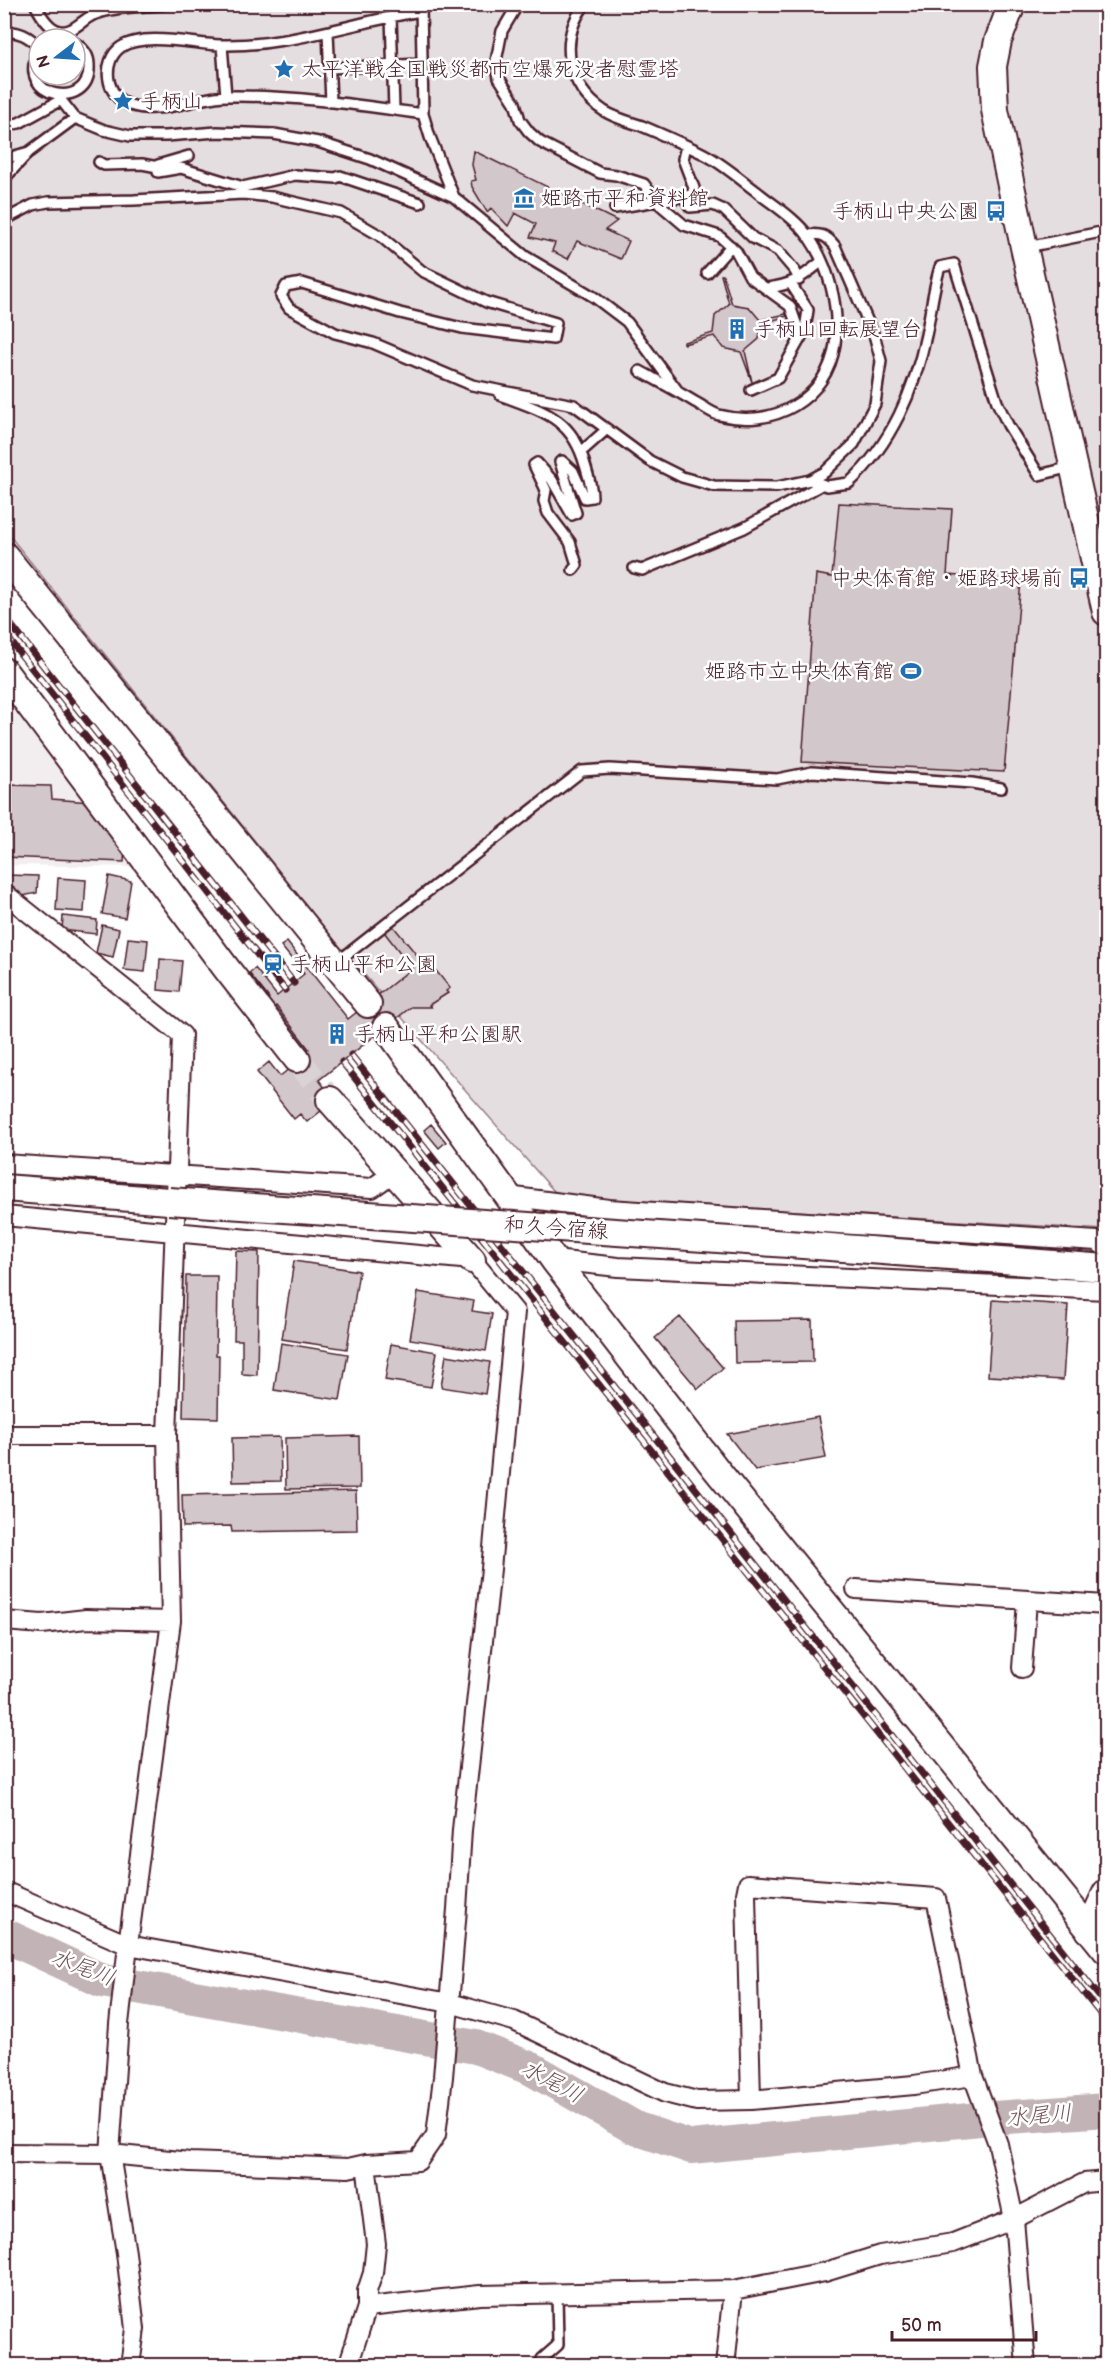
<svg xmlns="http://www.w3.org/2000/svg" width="1111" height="2370" viewBox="0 0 1111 2370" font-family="'Balsamiq Sans','Klee One',sans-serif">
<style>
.built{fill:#f2eeef}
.green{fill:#e5dee0;stroke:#987e86;stroke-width:1.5;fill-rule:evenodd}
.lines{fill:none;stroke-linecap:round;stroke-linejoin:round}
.river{stroke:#c1b3b6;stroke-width:34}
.building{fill:#d2c7cb;stroke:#4a1f2b;stroke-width:1.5}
.secondary-tunnel{stroke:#dbd2d5;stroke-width:26;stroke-dasharray:26 13;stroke-linecap:butt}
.lane-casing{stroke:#4a1f2b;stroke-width:14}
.street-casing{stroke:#4a1f2b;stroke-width:22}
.secondary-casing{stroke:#4a1f2b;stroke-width:30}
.lane{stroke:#fff;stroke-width:9}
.street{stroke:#fff;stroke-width:18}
.secondary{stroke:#fff;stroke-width:26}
.rail-casing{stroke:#4a1f2b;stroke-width:7}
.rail{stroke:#fff;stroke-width:4.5;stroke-dasharray:14;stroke-linecap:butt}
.secondary-bridge-casing{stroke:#4a1f2b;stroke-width:30;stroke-linecap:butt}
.secondary-bridge{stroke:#fff;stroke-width:26}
.labels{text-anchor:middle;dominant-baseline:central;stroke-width:5;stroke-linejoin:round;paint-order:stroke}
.poi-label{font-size:21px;fill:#4a1f2b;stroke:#fff;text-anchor:start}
.street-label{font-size:21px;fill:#4a1f2b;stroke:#fff}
.water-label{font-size:22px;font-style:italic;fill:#74535c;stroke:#fff}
</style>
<rect width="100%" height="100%" fill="#fff"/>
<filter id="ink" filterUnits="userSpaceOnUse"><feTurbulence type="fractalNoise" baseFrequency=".0167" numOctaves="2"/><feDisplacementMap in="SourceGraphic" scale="12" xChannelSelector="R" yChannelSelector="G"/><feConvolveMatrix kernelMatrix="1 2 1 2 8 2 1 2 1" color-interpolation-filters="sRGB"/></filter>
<g filter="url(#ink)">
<!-- built -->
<path class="built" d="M5 693 144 867 5 865Z"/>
<!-- green -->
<path class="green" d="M5 5H1106V1230L570 1197 554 1191 340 947 5 530ZM39 39H75V75H39Z"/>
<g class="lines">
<!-- river -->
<path class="river" d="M4 1935 103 1981 476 2047 532 2069 635 2128 691 2147 980 2119 1106 2110"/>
</g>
<!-- building -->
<path class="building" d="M474 151 617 221 605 230 629 241 621 259 577 241 568 259 552 251 555 243 530 237 536 224 515 213 508 226 491 208 487 212 472 187 471 181 476 180 472 165Z
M721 275H723L732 304 749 307 760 320 790 313V315L761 324 759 339 745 351 752 382 741 352 723 348 714 336 684 344V342L713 333 715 316 729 304Z
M839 503 952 509 947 575 1021 581 1004 772 802 762 816 574 832 577Z
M4 785 51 786 52 799 90 802 125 848 124 862 4 857Z
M7 875 38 876 37 893 23 896 6 883Z
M109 876 131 881 125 918 102 914Z
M58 878 86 880 84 912 56 910Z
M63 916 97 920 96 934 62 930Z
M389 921 425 965 429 962 450 988 446 991 448 993 429 1005 431 1007H411L319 1080 331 1096 329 1108 323 1113 321 1111 307 1122 300 1114 294 1119 257 1072 269 1062 280 1076 289 1069 287 1067 309 1049 276 1006 273 1009 266 1000 269 998 249 973 255 968 277 996 304 974 281 946 287 942 348 1019 412 968 381 928Z
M102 925 119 929 113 957 96 953Z
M128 938 148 940 145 972 124 970Z
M160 959 182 961 179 992 158 990Z
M431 1124 446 1142 439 1148 424 1130Z
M236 1251 259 1252 257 1375 242 1374V1340H234Z
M294 1261 359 1271 347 1349 282 1339Z
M186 1276H217L216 1355H219L218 1418 183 1417Z
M418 1292 474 1301 472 1311 492 1314 486 1351 410 1339Z
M993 1300 1068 1305 1063 1380 988 1376Z
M680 1317 723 1368 698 1389 655 1338Z
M812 1320 813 1362 735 1363 734 1321Z
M281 1343 348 1354 340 1400 274 1390Z
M391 1344 437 1352 431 1387 385 1380Z
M446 1355 490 1362 485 1394 441 1387Z
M818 1417 826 1458 755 1470 727 1434Z
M359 1436 360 1488 286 1489 285 1438Z
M280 1437 281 1481 233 1482 232 1438Z
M356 1491 357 1530 232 1532 231 1526 183 1527 182 1495Z"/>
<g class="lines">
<!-- secondary-tunnel -->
<path class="secondary-tunnel" d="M297 1059 330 1100"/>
<!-- lane casing -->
<g class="lane-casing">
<path id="lane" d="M35 4C40 14 49 29 60 31 73 33 82 20 93 15 116 6 143 7 167 4
M421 4 423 114 430 137 454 197 525 256 594 297 627 322 677 390
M518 4 502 31 496 61 499 78 515 103 520 120 529 132 540 142 600 173 616 175 644 184 657 202 684 225 719 236 736 251 750 277 790 306 801 337
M585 4C558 40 567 86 604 111 615 118 630 122 642 126 663 135 684 144 704 154 723 164 740 179 756 191 773 205 795 218 808 236 829 266 840 307 835 344 827 400 773 429 719 415 711 413 703 406 695 402 677 391 658 381 640 371
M914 4H932
M421 11C354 22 288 47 220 45 193 44 144 32 121 47 101 61 105 97 130 105 163 116 196 96 228 96 293 95 359 105 423 114
M391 16 394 110
M4 32C19 30 29 37 39 46
M328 32 331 102
M222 45 226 96
M39 51C13 98 92 113 89 65 89 55 83 48 75 43
M329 68 422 64
M4 126 19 123 61 100 75 118 104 130 130 136H166L217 132 274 134 318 142 370 159 454 197
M189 156 158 165V172L181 168 243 187 295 175 336 178 340 176 420 203
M4 159 29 152
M99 162 104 165 142 164 158 167
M4 179 29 152 75 118
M684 197 690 207 713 205 724 210 753 238 778 251 795 271 799 280
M615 208 692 195 694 188 683 159 686 146
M4 220 33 205 48 202 134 200 243 194 272 197 341 213 379 235 422 271 486 302 556 323 553 339 462 328 400 313 302 283 286 286 281 296 289 308 335 333 373 343 472 385 574 405 650 461 682 477 714 486 777 487 810 480 825 472 854 444 875 404 881 361 875 338 835 246C826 235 821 233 807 235
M1027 247 1106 231
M707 273 731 246
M767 288C793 285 801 278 821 262
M751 390 778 378 805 330 808 310 791 284
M500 395C542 411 572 417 585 465 588 475 592 486 592 497L585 498 573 471 562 461 560 462 576 513 572 515 552 480 537 463 534 465 546 490 544 501 548 513 570 542 577 565 573 570
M581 452 607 429
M810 480 827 486 849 483C891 445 915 389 926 335 931 312 933 289 940 267L954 264 997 402 1008 425 1039 475 1071 467
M634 568 642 570 744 528 821 485
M336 963 582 771 610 769 777 779 812 772 972 783 1001 788
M542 2366V2359L558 2345 557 2293"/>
</g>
<!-- street casing -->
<g class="street-casing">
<path id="street" d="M4 893 182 1035 167 1435 171 1621 128 1945 119 2024 110 2154 126 2253 135 2329 130 2366
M4 1164 372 1188 393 1173
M507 1196 609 1209 1097 1241 1106 1247
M4 1216 472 1260 515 1312 491 1569 462 1830 457 1909 443 2077 436 2135 418 2161 366 2164 348 2168 190 2162 110 2154 4 2153
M554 1260 618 1267 1106 1290
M4 1435H167
M856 1589 1106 1605
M4 1621 42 1624 86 1619 171 1621
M1022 1668 1027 1601
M4 1891 128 1945 450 2003 514 2021 665 2093 697 2101 751 2100 914 2085 973 2076
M751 2100 746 1894 748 1884 936 1898 973 2076 998 2144 1014 2219 1026 2366
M367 2307 480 2295 733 2290 825 2272 880 2255 953 2243 1014 2219 1084 2183 1106 2181
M348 2366 367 2307V2291L373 2273 376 2244 366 2164
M725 2366 733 2290"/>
</g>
<!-- secondary casing -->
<g class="secondary-casing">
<path id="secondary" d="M1012 4 998 41 993 66 995 110 1024 247 1106 612
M4 555 368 1004
M4 671 226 968 297 1059
M386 1027 554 1260 716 1469 1106 1950
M330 1100 472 1260
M4 1188 169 1201
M817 1246 1106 1268
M1089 1930 1106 1893"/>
</g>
<!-- lane -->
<use href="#lane" class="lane"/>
<!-- street -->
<use href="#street" class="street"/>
<!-- secondary -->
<use href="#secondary" class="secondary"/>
<!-- rail casing -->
<g class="rail-casing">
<path id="rail" d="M4 616 294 983
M4 633 285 990
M351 1055 1106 2005
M342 1062 1106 2021"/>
</g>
<!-- rail -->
<use href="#rail" class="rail"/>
<!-- secondary-bridge casing -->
<g class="secondary-bridge-casing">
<path id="secondary-bridge" d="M169 1201 817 1246"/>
</g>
<!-- secondary-bridge -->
<use href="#secondary-bridge" class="secondary-bridge"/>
</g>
</g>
<!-- icons -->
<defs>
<g id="sight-bare" transform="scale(1.62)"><path d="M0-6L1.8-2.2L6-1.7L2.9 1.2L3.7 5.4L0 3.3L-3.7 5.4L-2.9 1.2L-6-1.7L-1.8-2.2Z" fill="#1f6fb2" stroke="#fff" stroke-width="2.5" paint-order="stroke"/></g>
<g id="museum-bare" transform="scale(1.62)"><path d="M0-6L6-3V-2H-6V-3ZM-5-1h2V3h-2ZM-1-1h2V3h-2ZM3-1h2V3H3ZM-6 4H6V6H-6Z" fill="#1f6fb2" stroke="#fff" stroke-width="2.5" paint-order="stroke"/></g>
<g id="bus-bare" transform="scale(1.62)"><path d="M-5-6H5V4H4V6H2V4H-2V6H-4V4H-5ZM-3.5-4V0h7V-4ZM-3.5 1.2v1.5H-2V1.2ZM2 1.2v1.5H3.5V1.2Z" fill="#1f6fb2" stroke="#fff" stroke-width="2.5" paint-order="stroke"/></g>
<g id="building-bare" transform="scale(1.62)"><path d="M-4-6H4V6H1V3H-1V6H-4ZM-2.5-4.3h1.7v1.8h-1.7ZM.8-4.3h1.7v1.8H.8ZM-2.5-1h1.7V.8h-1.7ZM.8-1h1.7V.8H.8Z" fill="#1f6fb2" stroke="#fff" stroke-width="2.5" paint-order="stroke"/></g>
<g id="stadium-bare" transform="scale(1.62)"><path d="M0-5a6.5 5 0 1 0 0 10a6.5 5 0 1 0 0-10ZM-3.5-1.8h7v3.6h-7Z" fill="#1f6fb2" stroke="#fff" stroke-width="2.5" paint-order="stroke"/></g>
<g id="station-bare" transform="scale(1.62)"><path d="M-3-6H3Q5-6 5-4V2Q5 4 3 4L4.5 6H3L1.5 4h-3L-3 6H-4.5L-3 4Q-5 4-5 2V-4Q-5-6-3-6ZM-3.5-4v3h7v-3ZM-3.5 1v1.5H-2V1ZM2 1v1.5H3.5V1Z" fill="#1f6fb2" stroke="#fff" stroke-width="2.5" paint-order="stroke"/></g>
</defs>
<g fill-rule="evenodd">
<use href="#sight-bare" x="284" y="69"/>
<use href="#sight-bare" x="123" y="101"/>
<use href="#museum-bare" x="524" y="198"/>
<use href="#bus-bare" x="996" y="211"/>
<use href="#building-bare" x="737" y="329"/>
<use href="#bus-bare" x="1079" y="578"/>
<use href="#stadium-bare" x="911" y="671"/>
<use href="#station-bare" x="273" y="964"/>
<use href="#building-bare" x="337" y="1034"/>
</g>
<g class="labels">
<!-- poi labels -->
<g class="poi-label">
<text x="301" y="69">太平洋戦全国戦災都市空爆死没者慰霊塔</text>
<text x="140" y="101">手柄山</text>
<text x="541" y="198">姫路市平和資料館</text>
<text x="979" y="211" text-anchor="end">手柄山中央公園</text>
<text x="754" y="329">手柄山回転展望台</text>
<text x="1062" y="578" text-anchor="end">中央体育館・姫路球場前</text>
<text x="894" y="671" text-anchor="end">姫路市立中央体育館</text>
<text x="290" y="964">手柄山平和公園</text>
<text x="354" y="1034">手柄山平和公園駅</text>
</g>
<!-- street labels -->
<g class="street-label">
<text transform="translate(556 1228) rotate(4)">和久今宿線</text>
</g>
<!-- water labels -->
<g class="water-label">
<text transform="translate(83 1968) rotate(21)">水尾川</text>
<text transform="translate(552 2082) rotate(28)">水尾川</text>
<text transform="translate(1039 2116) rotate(-5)">水尾川</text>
</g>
</g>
<!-- margin -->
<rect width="1111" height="2370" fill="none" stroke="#fff" stroke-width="24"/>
<rect x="12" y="12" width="1087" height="2346" fill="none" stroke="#4a1f2b" stroke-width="2" filter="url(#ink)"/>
<!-- north arrow -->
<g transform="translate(57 57) rotate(253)"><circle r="28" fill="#ffffff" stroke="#b7a5aa" stroke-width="1.5"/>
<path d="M0-4.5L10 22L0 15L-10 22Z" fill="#1f6fb2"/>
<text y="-9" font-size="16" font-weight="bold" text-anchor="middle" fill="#4a1f2b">N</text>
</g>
<!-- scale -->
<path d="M892 2331v9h144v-9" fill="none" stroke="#4a1f2b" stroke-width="3"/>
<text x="901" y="2331" font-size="18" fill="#4a1f2b" stroke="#ffffff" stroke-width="4.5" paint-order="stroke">50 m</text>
</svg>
